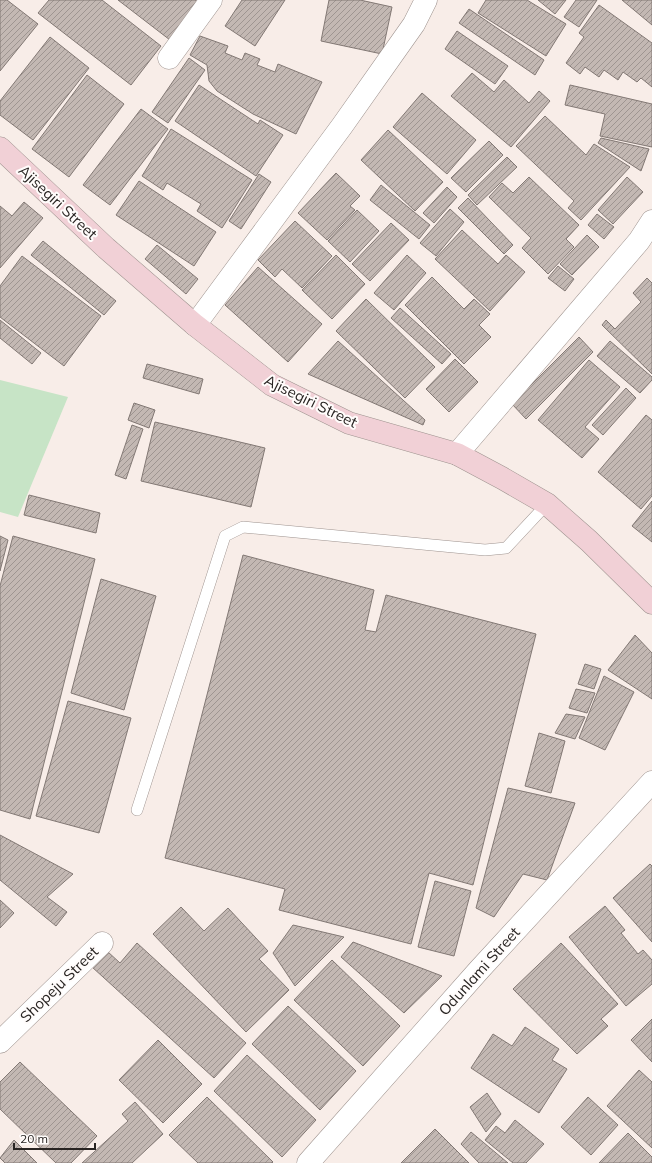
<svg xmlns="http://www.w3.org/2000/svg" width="652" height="1163" viewBox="0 0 652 1163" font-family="Mulish,sans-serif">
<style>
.garden{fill:#c7e4c6}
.building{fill:url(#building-hatch);stroke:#827874}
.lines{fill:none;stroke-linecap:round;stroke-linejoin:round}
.lane-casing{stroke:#9e938f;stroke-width:12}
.street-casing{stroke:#9e938f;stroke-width:23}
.secondary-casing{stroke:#9e938f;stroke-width:23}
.lane{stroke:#fff;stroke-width:11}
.street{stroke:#fff;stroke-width:22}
.secondary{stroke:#f1d0d6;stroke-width:22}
.labels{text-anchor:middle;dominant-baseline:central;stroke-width:4;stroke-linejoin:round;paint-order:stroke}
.street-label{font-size:15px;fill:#282422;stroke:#fffcfb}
</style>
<defs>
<pattern id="building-hatch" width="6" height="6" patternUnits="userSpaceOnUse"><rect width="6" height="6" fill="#c3b8b3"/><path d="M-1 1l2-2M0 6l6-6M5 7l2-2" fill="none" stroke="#9e9591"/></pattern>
</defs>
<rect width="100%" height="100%" fill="#f8ede8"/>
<!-- garden -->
<path class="garden" d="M0 380 68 397 18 517 0 512Z"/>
<!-- building -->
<path class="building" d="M0 0H7L38 24 0 71Z
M49 0H102L161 46 131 85 38 13Z
M118 0H195L198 2 170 40Z
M242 0H285L255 46 225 26Z
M329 0H360L392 7 382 54 321 41Z
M486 0H527L566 24 546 56 478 13Z
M538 0H566L555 14Z
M576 0H597L579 27 564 17Z
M622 0H652V25Z
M599 5 652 43V87L641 78 637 82 623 72 618 80 604 70 599 77 585 67 580 74 566 63 584 37 579 33Z
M469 9 544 60 535 75 459 23Z
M457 31 508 66 495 84 445 49Z
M200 36 228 46 225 53 242 60 245 53 260 59 257 65 275 72 278 64 322 82 296 134 253 114 217 91 209 81 207 65 190 55Z
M50 37 89 68 33 140 0 115V101Z
M189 58 205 70 168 123 152 112Z
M472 73 494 92 504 80 529 103 539 91 550 101 511 147 451 96Z
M87 75 124 104 69 177 32 149Z
M199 85 258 124 260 120 283 135 256 176 175 121Z
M570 85 652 104V147L600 136 605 114 565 105Z
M422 93 476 140 447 174 393 127Z
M141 109 168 129 110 205 83 185Z
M545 116 586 155 594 144 630 167 581 220 568 208 574 201 516 146Z
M171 129 252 180 222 228 197 211 201 204 167 183 163 190 142 176Z
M388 130 443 182 415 211 361 160Z
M601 138 649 149 641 171 598 143Z
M489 141 503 155 466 192 451 178Z
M507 157 517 167 477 205 468 195Z
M336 173 360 196 350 206 355 210 327 240 298 213Z
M259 174 271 182 241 229 229 221Z
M529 177 579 225 566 239 574 247 548 274 522 248 531 238 489 197 502 183 513 193Z
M627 177 643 192 613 224 598 210Z
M139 181 216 232 194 266 116 215Z
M381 185 430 225 419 239 370 200Z
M447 187 457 197 434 223 423 213Z
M468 198 513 245 504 254 458 208Z
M24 202 43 218 0 268V206L12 216Z
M450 209 464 222 436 256 420 243Z
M357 210 379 231 350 262 328 241Z
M597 214 614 227 604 239 588 225Z
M295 221 332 256 302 288 282 269 275 277 258 260Z
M391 223 409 240 370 281 352 264Z
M462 230 498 264 506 255 525 272 490 311 435 259Z
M587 235 599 247 572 275 560 264Z
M43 241 116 301 104 315 31 255Z
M157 245 198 279 186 294 145 259Z
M336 255 365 284 332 319 302 290Z
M407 255 426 273 394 310 374 293Z
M22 256 101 316 64 366 0 317V286Z
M558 266 574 279 565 291 548 278Z
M258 267 322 324 288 362 225 305Z
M432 277 464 309 474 299 490 314 479 325 491 337 464 364 405 305Z
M647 278 652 283V374L602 325 606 320 615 329 641 302 633 293Z
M366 299 435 367 405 398 336 331Z
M400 308 451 354 442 364 391 318Z
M0 320 41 353 32 364 0 338Z
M579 337 593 352 526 419 512 404Z
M338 341 425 420 423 425 308 374Z
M610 341 652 377V380L640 393 597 356Z
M455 359 478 382 449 412 426 389Z
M589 360 620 387 585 427 599 439 582 458 538 420Z
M147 364 203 379 199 394 143 378Z
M626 388 636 398 603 435 592 425Z
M134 403 155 410 149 428 128 420Z
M646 415 652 420V496L641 509 598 472Z
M155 422 265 448 251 507 141 481Z
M132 425 143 429 126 479 115 475Z
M29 495 100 513 96 533 24 515Z
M652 501V542L632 526Z
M0 536 8 540 0 571Z
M13 536 95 559 30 819 0 810V586Z
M243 555 374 590 365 630 376 632 386 595 536 634 473 885 429 873 411 944 279 910 285 889 165 858Z
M101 579 156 596 124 710 71 693Z
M635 635 652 653V699L608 670Z
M585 664 601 669 594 689 578 684Z
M604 676 634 692 605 750 579 738Z
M576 689 595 693 587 713 569 708Z
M68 701 131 718 99 833 36 816Z
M566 714 585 717 575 739 555 733Z
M539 733 565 741 551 793 525 786Z
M508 788 575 803 547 880 523 874 494 917 476 908Z
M0 835 73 874 47 897 67 912 56 926 0 880Z
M650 864 652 866V942L613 898Z
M435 881 471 891 454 956 418 947Z
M0 900 14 913 0 928Z
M605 906 625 930 621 933 638 954 643 950 652 960V984L626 1006 569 937Z
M181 907 204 931 228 908 268 951 259 959 289 990 246 1032 153 934Z
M293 925 344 937 295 986 273 953Z
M353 942 442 976 404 1013 341 957Z
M137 943 246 1043 214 1078 92 967 107 951 120 963Z
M561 943 618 1004 601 1019 608 1026 577 1054 513 989Z
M332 960 400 1026 363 1066 294 1000Z
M288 1006 356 1071 320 1110 252 1044Z
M652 1019V1062L631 1040Z
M525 1027 559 1049 552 1060 567 1069 539 1113 471 1068 493 1034 512 1046Z
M158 1040 202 1084 163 1123 119 1080Z
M247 1055 316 1120 282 1157 214 1091Z
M20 1062 97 1136 71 1163H56L0 1109V1082Z
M639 1070 652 1082V1148L607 1106Z
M487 1093 501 1114 486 1132 470 1107Z
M207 1097 273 1162 272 1163H198L169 1135Z
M588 1097 618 1125 591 1155 561 1127Z
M135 1102 163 1134 132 1163H82L128 1121 122 1114Z
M515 1120 544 1144 526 1163H513L485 1140 496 1126 505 1133Z
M435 1129 469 1163H401Z
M471 1132 508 1163H479L461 1144Z
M628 1133 652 1157V1163H599Z
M14 1140 37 1163H5L0 1158Z"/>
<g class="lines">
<!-- lane casing -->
<g class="lane-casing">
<path id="lane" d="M137 810 225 536 243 527 485 550 506 548 547 504"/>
</g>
<!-- street casing -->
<g class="street-casing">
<path id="street" d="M169 58 211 0
M195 325 342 126 414 24 426 0
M457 454 639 241 652 221
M0 1042 102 943
M308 1163 479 970 652 782"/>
</g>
<!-- secondary casing -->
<g class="secondary-casing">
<path id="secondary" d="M0 148 106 248 195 325 272 385 349 423 457 454 502 478 547 504 589 541 652 603"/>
</g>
<!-- lane -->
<use href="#lane" class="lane"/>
<!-- street -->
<use href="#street" class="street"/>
<!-- secondary -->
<use href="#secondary" class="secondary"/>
</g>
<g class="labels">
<!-- street labels -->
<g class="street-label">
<text transform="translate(58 202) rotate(43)">Ajisegiri Street</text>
<text transform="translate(311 401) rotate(26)">Ajisegiri Street</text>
<text transform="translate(479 971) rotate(-48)">Odunlami Street</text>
<text transform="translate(59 984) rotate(-44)">Shopeju Street</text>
</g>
</g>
<!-- scale -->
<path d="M14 1143v6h81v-6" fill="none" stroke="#282422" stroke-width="2"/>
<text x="20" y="1143" font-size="12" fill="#282422" stroke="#fffcfb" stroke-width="3" paint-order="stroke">20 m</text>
</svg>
